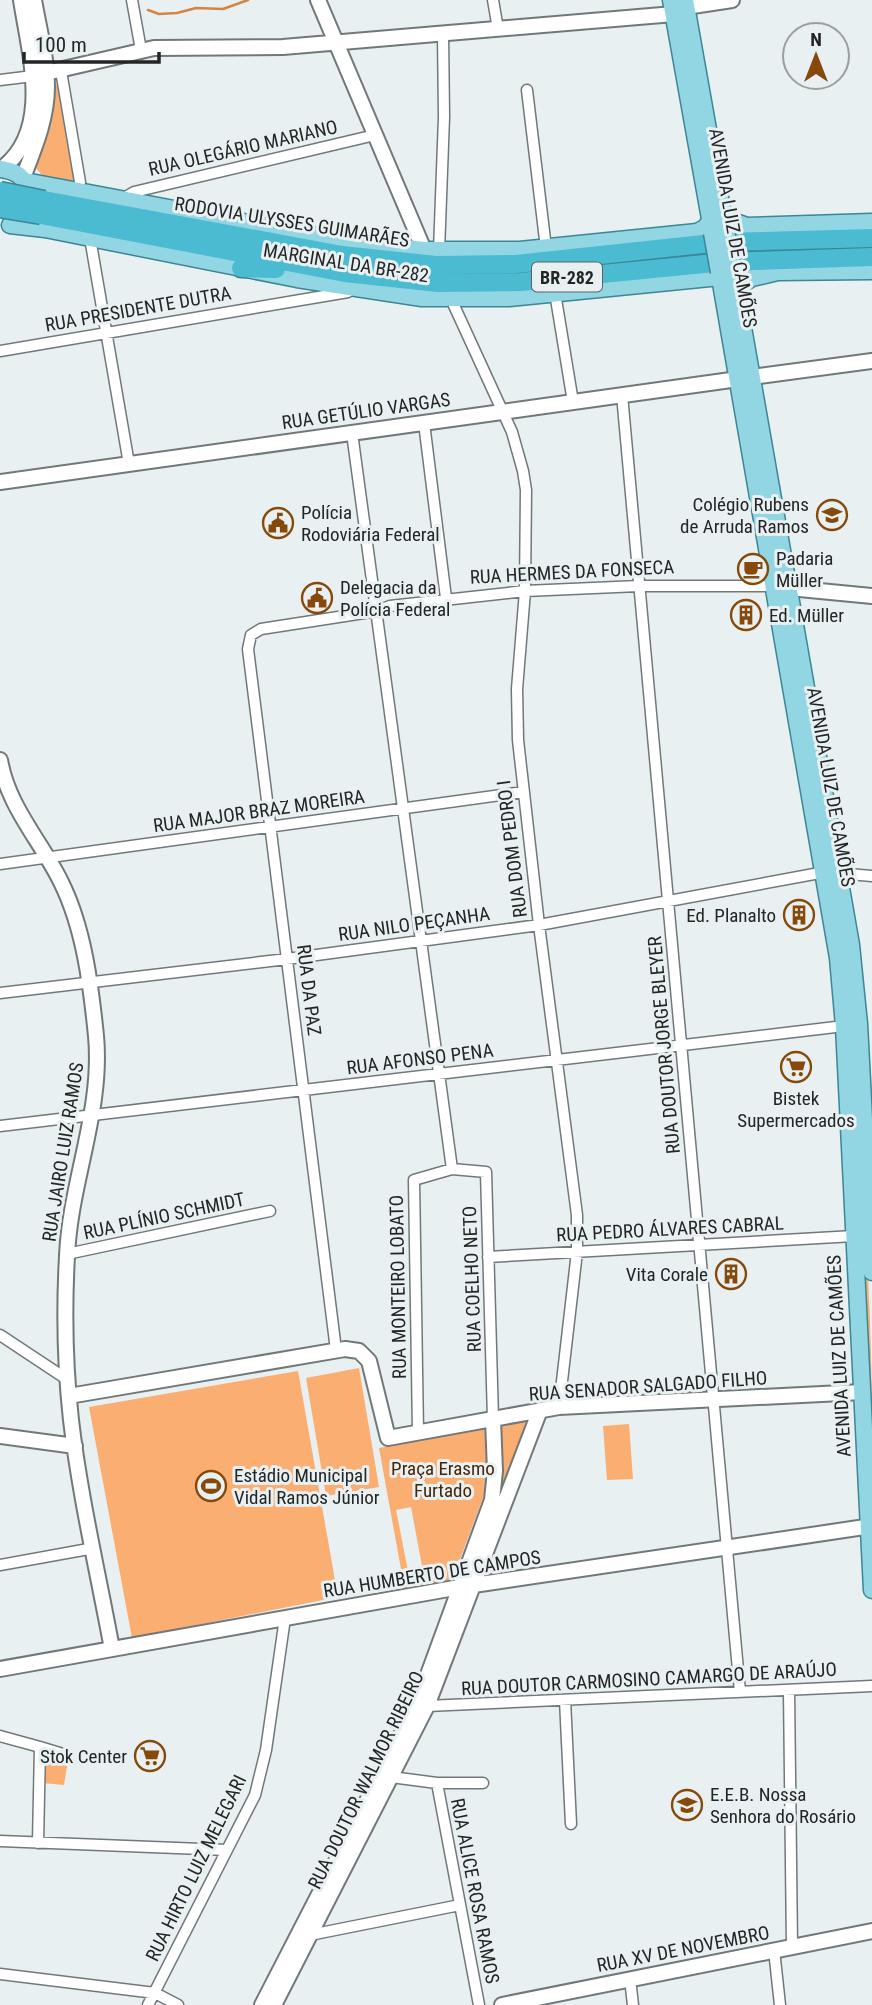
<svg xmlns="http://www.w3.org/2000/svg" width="872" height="2005" viewBox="0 0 872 2005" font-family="'Roboto Condensed',sans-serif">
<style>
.green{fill:#faae72;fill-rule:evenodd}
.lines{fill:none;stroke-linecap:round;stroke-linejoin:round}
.stream{stroke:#d58542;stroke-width:2.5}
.street-casing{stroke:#71787a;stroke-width:13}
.secondary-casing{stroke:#71787a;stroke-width:18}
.primary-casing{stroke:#3c8695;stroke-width:19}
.highway-casing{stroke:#3c8695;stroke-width:21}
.street{stroke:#fff;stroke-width:10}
.secondary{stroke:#fff;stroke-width:14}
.primary{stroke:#92d6e3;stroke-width:16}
.highway{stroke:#4abbd1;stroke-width:18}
.primary-bridge-casing{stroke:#3c8695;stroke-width:19;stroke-linecap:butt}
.highway-bridge-casing{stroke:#3c8695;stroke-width:21;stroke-linecap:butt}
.primary-bridge{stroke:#92d6e3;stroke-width:16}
.highway-bridge{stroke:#4abbd1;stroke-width:18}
.labels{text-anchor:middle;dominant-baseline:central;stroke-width:6;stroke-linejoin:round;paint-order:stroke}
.shield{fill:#e8f0f1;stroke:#5e6263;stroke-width:2}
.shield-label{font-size:18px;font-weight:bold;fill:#232526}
.street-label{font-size:19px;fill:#232526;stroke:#e8f0f1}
.poi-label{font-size:19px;fill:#232526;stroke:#e8f0f1;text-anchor:start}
.park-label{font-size:19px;fill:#462609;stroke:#e8f0f1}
</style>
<rect width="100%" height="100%" fill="#e8f0f1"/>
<!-- green -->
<path class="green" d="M58 83 75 185 45 179 36 168 49 128 52 89Z
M836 885C854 1068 872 1247 872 1432Z
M359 1368 379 1487 326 1496 306 1378Z
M298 1371 338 1597 132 1638 89 1407Z
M524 1420 527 1425 470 1581 499 1428 503 1423Z
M629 1424 633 1479 607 1480 603 1426Z
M487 1425 486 1490 451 1583 405 1591 379 1448ZM411 1507 425 1582 411 1586 396 1510Z
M43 1752 68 1760 64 1785 43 1783Z"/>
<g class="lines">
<!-- stream -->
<path class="stream" d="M148 10 159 14 177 13 196 8 223 9 248 0"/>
<!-- street casing -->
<g class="street-casing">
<path id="street" d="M132 0 141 50
M493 0 498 29
M61 71 80 182
M0 80 33 76
M527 90 546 248
M122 199 134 192 375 135
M90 238 129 464
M439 251 444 117 443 34
M555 293 573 402
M451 299 512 432 523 471 526 490 525 591 517 689 518 740 539 925 577 1215V1252L559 1407
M0 351 348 292
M622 395 740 1692
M424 423 446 598
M352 433 452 1169
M0 864 523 792
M0 993 287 959 539 925 825 872 872 876
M0 1126 844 1026
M67 1254 270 1211
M488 1257 854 1236
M0 1335 68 1380
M336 1350 248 649 251 635 261 629 377 611 390 606 525 591 639 586H775
M418 1432 414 1180 452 1169 486 1172 493 1419
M0 1565 94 1548
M789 1690 792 1947
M565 1700 571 1824
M427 1706 872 1686
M0 1736 40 1747 38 1843
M40 1747 63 1754
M391 1777 437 1783H483
M437 1783 479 2005
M0 1841 227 1850
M310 1935 460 1905
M774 1950 780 2005
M0 1974 155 1993 178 2005
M630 1979 633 2005
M148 2005 255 1795 266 1750 285 1618"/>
</g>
<!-- secondary casing -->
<g class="secondary-casing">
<path id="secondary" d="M318 0 424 250
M686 7 732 0
M33 76 154 48 283 47 674 14
M1 169C53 131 29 53 21 0
M23 178C34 149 47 119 47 87 47 58 39 29 34 0
M752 377 872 361
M0 482 738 379
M789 588 872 596
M0 760C8 807 41 841 61 882 84 928 91 986 96 1036 103 1111 70 1182 67 1256 64 1310 65 1366 71 1420 80 1497 98 1573 112 1649
M69 1396 345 1349 359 1351 369 1361 388 1438 559 1407 862 1392
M0 1436 75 1446
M0 1669 460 1587 872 1526
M262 2005 418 1702 492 1500 495 1471 493 1419
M274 2005 427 1706 540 1410
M502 2005 872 1931"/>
</g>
<!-- primary casing -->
<g class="primary-casing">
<path id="primary" d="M671 0 712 230
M685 0 726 231
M0 169C13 171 23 174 27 188
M25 181 349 242 424 250H520L697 232 705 228 710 221
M724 218 747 226 872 222
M10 225 45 229 297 279 422 298H509L720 277
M733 270 851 945 859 1024 872 1272
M719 272 838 958 844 1026 872 1590
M736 288 752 278 778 272 872 271"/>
</g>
<!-- highway casing -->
<g class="highway-casing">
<path id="highway" d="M44 200 342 255 436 265 516 264 722 242 872 238
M41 215 345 273 438 283 521 282 724 262 872 257
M241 268 276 269"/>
</g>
<!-- street -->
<use href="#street" class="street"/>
<!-- secondary -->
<use href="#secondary" class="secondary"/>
<!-- primary -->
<use href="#primary" class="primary"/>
<!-- highway -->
<use href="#highway" class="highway"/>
<!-- primary-bridge casing -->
<g class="primary-bridge-casing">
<path id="primary-bridge" d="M726 231 733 270
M712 233 719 272"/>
</g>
<!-- highway-bridge casing -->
<g class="highway-bridge-casing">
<path id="highway-bridge" d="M0 191 44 200
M0 208 41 215"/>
</g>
<!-- primary-bridge -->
<use href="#primary-bridge" class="primary-bridge"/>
<!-- highway-bridge -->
<use href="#highway-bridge" class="highway-bridge"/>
</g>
<!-- icons -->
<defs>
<g id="school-ring" transform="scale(1.575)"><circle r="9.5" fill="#e8f0f1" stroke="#874909" stroke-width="1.5"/><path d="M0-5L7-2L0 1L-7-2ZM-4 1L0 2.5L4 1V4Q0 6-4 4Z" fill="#874909"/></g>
<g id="civic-ring" transform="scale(1.575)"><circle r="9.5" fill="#e8f0f1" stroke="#874909" stroke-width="1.5"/><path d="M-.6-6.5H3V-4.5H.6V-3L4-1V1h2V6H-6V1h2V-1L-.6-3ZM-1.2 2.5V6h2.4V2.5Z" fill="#874909"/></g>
<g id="cafe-ring" transform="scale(1.575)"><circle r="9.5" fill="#e8f0f1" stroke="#874909" stroke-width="1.5"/><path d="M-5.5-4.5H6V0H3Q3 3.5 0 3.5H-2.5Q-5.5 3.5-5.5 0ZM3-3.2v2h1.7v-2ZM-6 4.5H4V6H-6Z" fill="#874909"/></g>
<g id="building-ring" transform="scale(1.575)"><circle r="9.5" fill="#e8f0f1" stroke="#874909" stroke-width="1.5"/><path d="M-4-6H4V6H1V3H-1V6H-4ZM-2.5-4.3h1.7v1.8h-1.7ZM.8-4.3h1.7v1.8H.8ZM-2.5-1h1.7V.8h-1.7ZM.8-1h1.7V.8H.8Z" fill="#874909"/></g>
<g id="supermarket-ring" transform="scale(1.575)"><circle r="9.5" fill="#e8f0f1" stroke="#874909" stroke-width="1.5"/><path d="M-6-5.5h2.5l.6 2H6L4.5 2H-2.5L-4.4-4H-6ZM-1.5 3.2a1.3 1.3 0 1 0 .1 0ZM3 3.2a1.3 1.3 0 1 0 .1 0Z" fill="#874909"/></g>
<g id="stadium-ring" transform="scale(1.575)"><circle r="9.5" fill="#e8f0f1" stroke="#874909" stroke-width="1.5"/><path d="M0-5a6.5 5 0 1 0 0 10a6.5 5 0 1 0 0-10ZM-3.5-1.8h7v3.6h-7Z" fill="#874909"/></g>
</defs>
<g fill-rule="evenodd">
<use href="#school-ring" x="832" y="515"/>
<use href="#civic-ring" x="278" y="523"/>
<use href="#cafe-ring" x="753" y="569"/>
<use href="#civic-ring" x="317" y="598"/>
<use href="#building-ring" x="746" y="615"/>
<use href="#building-ring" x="799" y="915"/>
<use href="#supermarket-ring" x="796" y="1067"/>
<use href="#building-ring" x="731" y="1274"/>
<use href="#stadium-ring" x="211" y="1486"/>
<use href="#supermarket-ring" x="150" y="1756"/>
<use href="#school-ring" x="687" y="1805"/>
</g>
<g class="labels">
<!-- shield labels -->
<rect class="shield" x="532" y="262.5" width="70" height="29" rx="5"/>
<g class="shield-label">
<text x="567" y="277">BR-282</text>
</g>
<!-- street labels -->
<g class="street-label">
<text transform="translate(243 148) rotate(-13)">RUA OLEGÁRIO MARIANO</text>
<text transform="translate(292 222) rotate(9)">RODOVIA ULYSSES GUIMARÃES</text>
<text transform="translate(733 228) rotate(80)">AVENIDA LUIZ DE CAMÕES</text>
<text transform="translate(346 263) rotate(9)">MARGINAL DA BR-282</text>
<text transform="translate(138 309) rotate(-10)">RUA PRESIDENTE DUTRA</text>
<text transform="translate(366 411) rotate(-8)">RUA GETÚLIO VARGAS</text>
<text transform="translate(572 572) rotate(-3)">RUA HERMES DA FONSECA</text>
<text transform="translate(831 787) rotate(80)">AVENIDA LUIZ DE CAMÕES</text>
<text transform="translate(259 811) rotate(-8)">RUA MAJOR BRAZ MOREIRA</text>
<text transform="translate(512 849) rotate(-97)">RUA DOM PEDRO I</text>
<text transform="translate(414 924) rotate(-8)">RUA NILO PEÇANHA</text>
<text transform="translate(309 990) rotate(83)">RUA DA PAZ</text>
<text transform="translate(664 1045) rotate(-95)">RUA DOUTOR JORGE BLEYER</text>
<text transform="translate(420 1059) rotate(-7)">RUA AFONSO PENA</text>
<text transform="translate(63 1152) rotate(-81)">RUA JAIRO LUIZ RAMOS</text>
<text transform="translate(164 1216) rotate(-12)">RUA PLÍNIO SCHMIDT</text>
<text transform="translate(670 1229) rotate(-3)">RUA PEDRO ÁLVARES CABRAL</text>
<text transform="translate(472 1279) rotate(-92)">RUA COELHO NETO</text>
<text transform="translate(398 1287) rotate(-91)">RUA MONTEIRO LOBATO</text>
<text transform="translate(839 1356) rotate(-93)">AVENIDA LUIZ DE CAMÕES</text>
<text transform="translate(648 1386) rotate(-4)">RUA SENADOR SALGADO FILHO</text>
<text transform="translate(432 1574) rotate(-9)">RUA HUMBERTO DE CAMPOS</text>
<text transform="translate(649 1679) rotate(-3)">RUA DOUTOR CARMOSINO CAMARGO DE ARAÚJO</text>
<text transform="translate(366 1780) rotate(-64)">RUA DOUTOR WALMOR RIBEIRO</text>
<text transform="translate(196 1868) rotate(-64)">RUA HIRTO LUIZ MELEGARI</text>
<text transform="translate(475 1891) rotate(79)">RUA ALICE ROSA RAMOS</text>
<text transform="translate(683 1949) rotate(-11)">RUA XV DE NOVEMBRO</text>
</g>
<!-- poi labels -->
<g class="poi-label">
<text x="809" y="504" text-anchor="end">Colégio Rubens<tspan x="809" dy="22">de Arruda Ramos</tspan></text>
<text x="301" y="512">Polícia<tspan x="301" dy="22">Rodoviária Federal</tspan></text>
<text x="776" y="558">Padaria<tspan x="776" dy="22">Müller</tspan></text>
<text x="340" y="587">Delegacia da<tspan x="340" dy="22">Polícia Federal</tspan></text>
<text x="769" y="615">Ed. Müller</text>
<text x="776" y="915" text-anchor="end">Ed. Planalto</text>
<text x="796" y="1098" text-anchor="middle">Bistek<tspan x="796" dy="22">Supermercados</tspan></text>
<text x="708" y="1274" text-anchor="end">Vita Corale</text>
<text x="234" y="1475">Estádio Municipal<tspan x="234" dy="22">Vidal Ramos Júnior</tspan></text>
<text x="127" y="1756" text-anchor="end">Stok Center</text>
<text x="710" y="1794">E.E.B. Nossa<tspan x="710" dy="22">Senhora do Rosário</tspan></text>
</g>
<!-- park labels -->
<g class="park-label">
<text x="443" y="1468">Praça Erasmo<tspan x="443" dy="22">Furtado</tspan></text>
</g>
</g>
<!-- north arrow -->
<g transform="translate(816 56)"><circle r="33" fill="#e8f0f1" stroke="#999fa0" stroke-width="2"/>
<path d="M0-5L12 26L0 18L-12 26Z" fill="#874909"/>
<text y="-10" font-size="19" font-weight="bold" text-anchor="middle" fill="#232526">N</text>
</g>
<!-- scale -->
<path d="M24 52v10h135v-10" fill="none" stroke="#232526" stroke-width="3.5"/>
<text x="35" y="52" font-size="21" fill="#232526" stroke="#e8f0f1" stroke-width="5" paint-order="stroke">100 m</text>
</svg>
